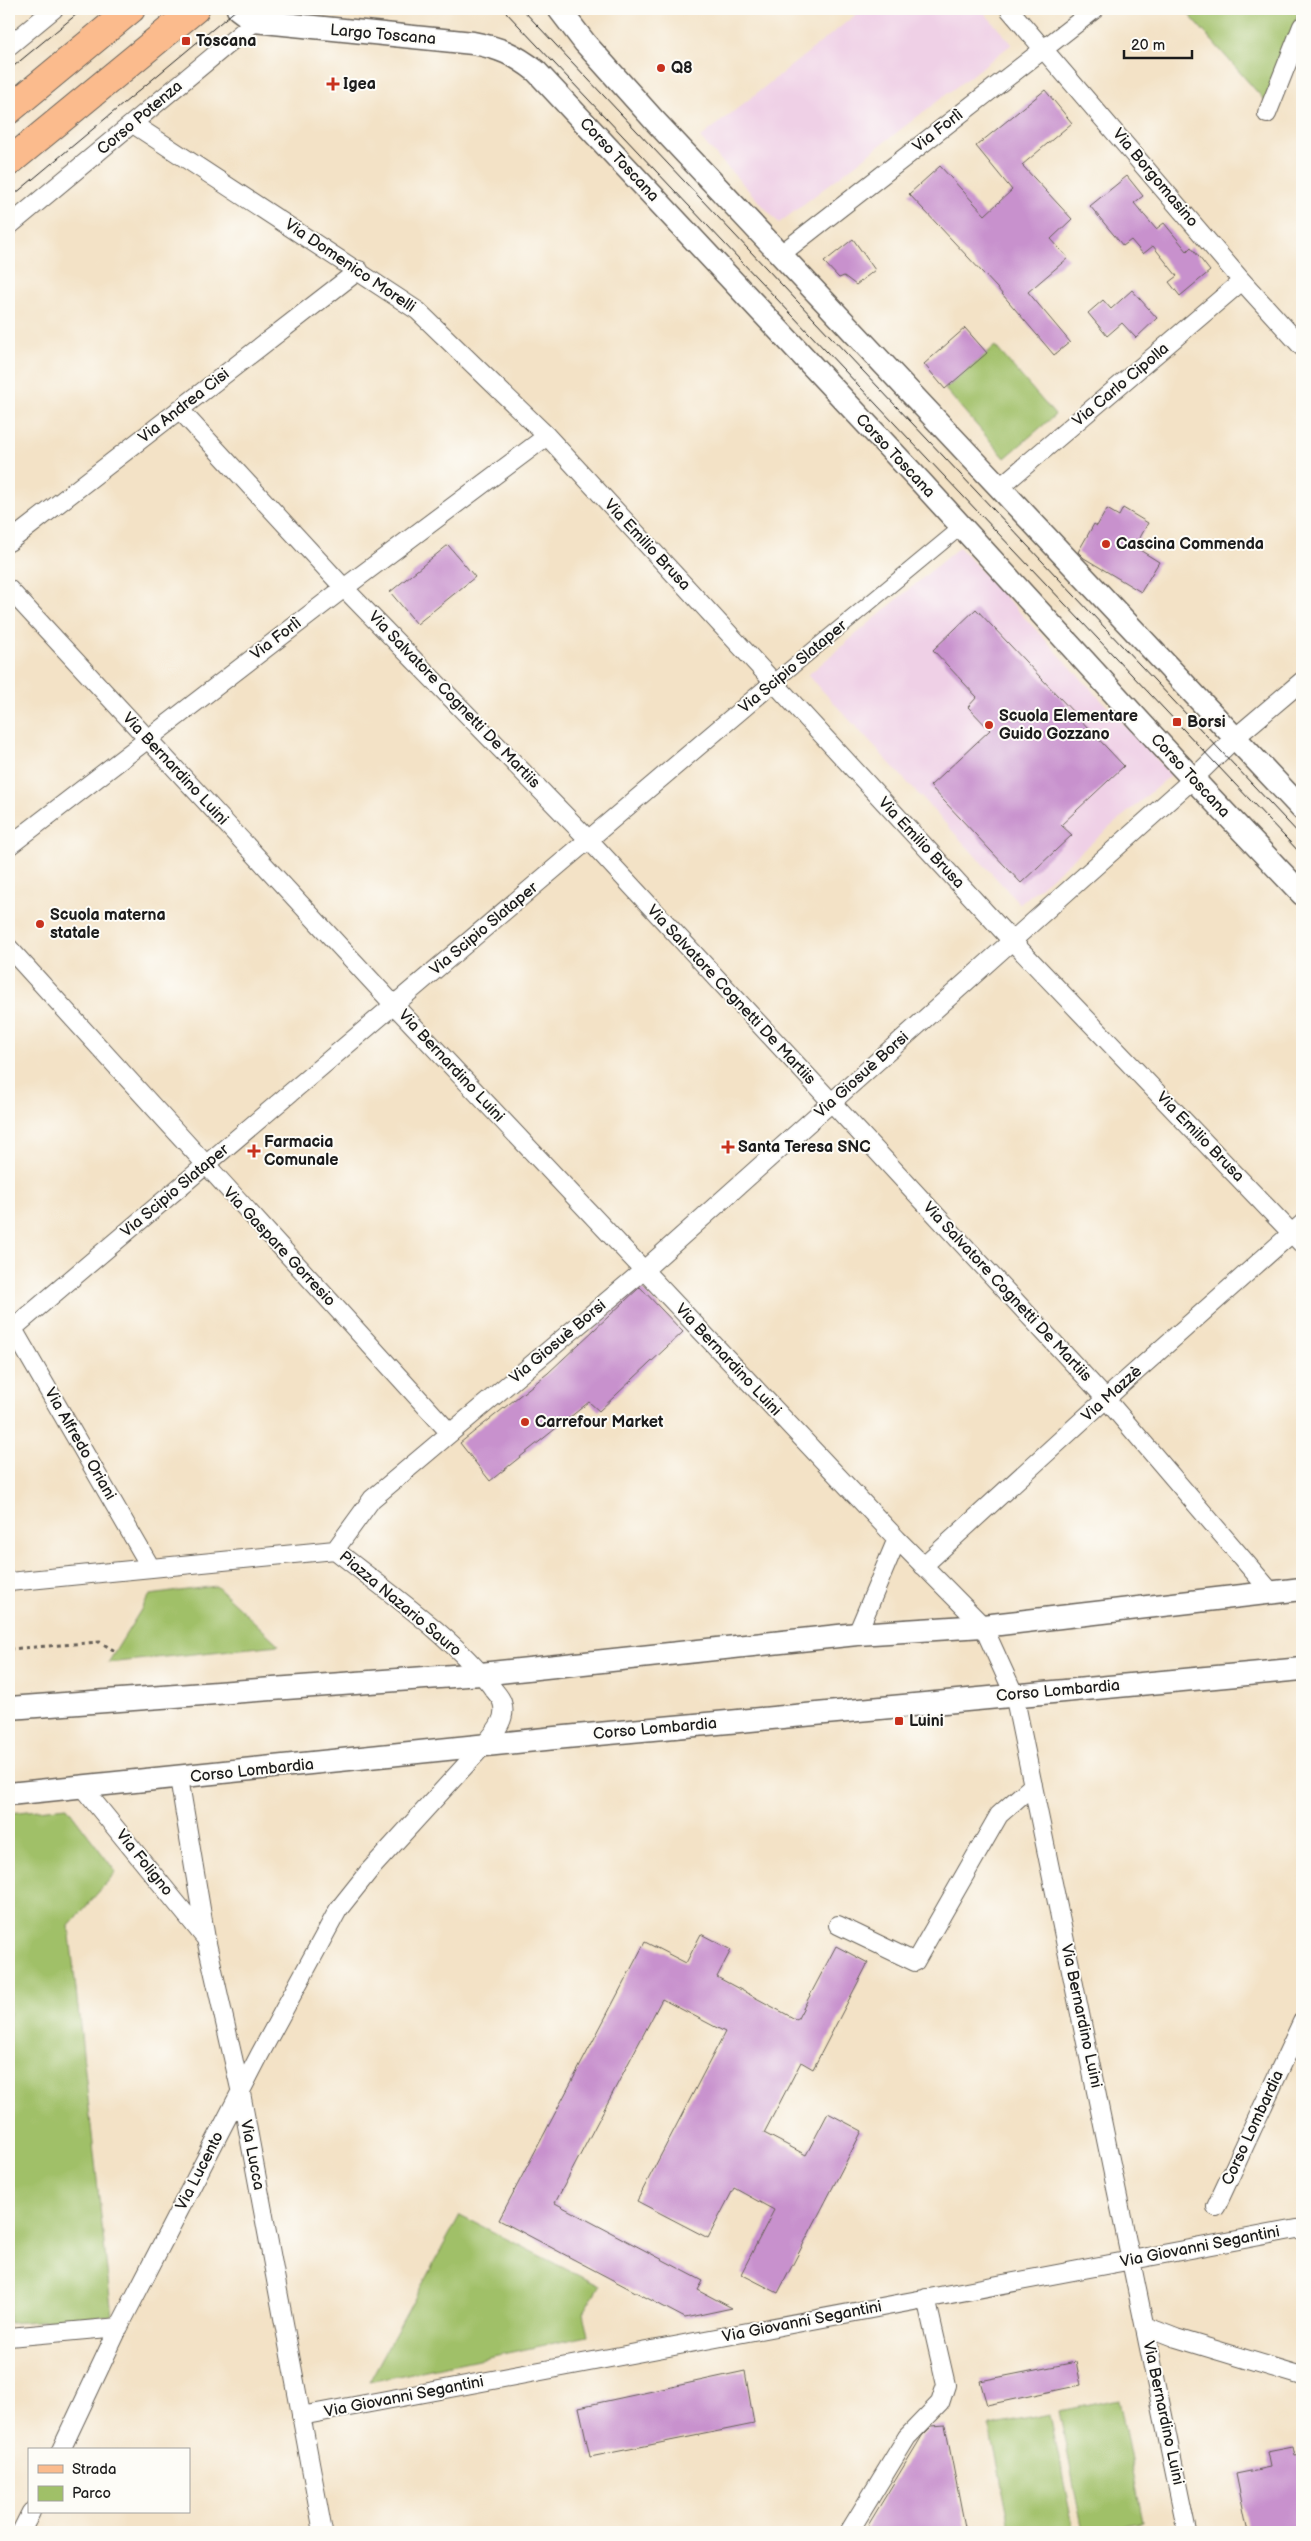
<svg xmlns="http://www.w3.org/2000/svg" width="1311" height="2541" viewBox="0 0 1311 2541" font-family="'Balsamiq Sans',sans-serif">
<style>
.built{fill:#efd0e6}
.green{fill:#a0c068;stroke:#5e6e42}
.building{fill:#c891cd}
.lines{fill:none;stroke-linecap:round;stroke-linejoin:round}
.pedestrian-casing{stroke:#676158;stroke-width:16}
.minor-casing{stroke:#676158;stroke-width:20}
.tertiary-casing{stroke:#676158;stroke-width:25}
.primary-casing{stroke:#676158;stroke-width:30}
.path{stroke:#676158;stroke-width:3;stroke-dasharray:4 4;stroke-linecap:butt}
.pedestrian{stroke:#fff;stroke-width:14}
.minor{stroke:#fff;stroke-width:18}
.tertiary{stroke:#fff;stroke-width:22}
.primary{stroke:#fbbb8d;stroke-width:28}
.tram{stroke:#1c1c1c;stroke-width:1}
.poi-dot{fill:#c8321e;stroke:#fdfcf7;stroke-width:2}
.labels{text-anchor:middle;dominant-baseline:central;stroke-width:4;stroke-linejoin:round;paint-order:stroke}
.street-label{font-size:16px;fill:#1c1c1c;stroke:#fdfcf7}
.poi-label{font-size:16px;font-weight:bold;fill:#1c1c1c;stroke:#fdfcf7;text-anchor:start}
</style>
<rect width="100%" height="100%" fill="#fdfcf7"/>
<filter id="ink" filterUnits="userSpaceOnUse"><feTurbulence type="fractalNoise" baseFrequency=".02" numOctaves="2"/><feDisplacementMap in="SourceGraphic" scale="10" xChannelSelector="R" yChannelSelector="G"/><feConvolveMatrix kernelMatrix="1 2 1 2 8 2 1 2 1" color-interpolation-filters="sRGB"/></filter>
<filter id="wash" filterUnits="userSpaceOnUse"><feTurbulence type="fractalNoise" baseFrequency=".0096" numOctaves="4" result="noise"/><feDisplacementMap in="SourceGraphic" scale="20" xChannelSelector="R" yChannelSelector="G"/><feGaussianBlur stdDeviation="1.12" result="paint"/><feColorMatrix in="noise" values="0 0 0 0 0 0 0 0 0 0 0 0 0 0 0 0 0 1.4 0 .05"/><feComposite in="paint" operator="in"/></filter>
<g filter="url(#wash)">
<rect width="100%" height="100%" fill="#f3e2c6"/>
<!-- built -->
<path class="built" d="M863 9H981L1012 44 779 223 700 138Z
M959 547 1171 775 1020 904 808 675Z"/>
<!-- green -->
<path class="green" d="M1184 9H1301L1266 102Z
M995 346 1055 415 1005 458 945 389Z
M216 1586 279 1645 108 1663 150 1595Z
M67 1807 116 1872 69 1926 112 2316 9 2323V1813Z
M460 2215 599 2286 583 2312 588 2336 369 2382Z
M1119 2399 1143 2522 1083 2532 1059 2411Z
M1050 2414 1074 2532H1011L990 2426Z"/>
<g id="blocks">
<!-- building -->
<path class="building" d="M1045 90 1072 123 1022 165 1072 219 1051 239 1068 258 1028 292 1070 342 1054 355 997 288 909 194 940 166 985 215 1012 190 976 146Z
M1127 176 1143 196 1134 203 1156 229 1164 223 1187 251 1191 247 1210 271 1180 296 1169 282 1177 276 1153 246 1143 254 1131 240 1123 246 1090 206Z
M853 239 875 270 856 285 844 276 839 278 824 262Z
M1132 290 1157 318 1136 338 1122 323 1107 336 1088 313 1103 300 1111 309Z
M965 328 987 353 945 389 924 364Z
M1123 508 1148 523 1135 547 1159 562 1141 592 1084 558 1078 552 1094 524 1097 526 1107 509 1119 516Z
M448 545 475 577 417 624 390 592Z
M976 609 1124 766 1061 825 1072 835 1021 883 930 786 990 730 968 707 977 697 933 650Z
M640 1287 683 1332 599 1411 589 1402 490 1481 460 1443 548 1373Z
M701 1934 731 1950 717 1977 797 2020 836 1946 868 1963 813 2069 801 2062 764 2133 806 2155 828 2113 862 2131 778 2293 741 2274 774 2210 734 2188 708 2238 637 2201 725 2032 662 1999 555 2203 703 2281 698 2290 732 2308 685 2318 499 2220 645 1942 686 1963Z
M1076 2362 1081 2385 987 2405 980 2381Z
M745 2371 754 2424 590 2457 579 2407Z
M945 2425 966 2532H864L922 2436 932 2426Z
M1293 2447 1295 2456 1302 2455V2532H1248L1236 2474 1270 2467 1267 2452Z"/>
</g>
</g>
<g filter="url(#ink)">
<use href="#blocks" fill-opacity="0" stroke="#676158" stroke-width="1"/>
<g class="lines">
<!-- pedestrian casing -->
<g class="pedestrian-casing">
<path id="pedestrian" d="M774 682 960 528"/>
</g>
<!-- minor casing -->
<g class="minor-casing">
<path id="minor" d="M1009 9 1242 281 1302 347
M9 46 54 9
M1267 114 1302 26
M133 124 418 311 547 436 1012 941 1302 1244
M9 226 270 9
M781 254 1095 9
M179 409 344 588 589 840 1106 1399 1271 1592
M999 488 1242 281
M9 542 359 270
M9 589 394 1005 897 1539 983 1626 1014 1694 1187 2532
M9 846 344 588 547 436
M9 948 450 1433
M9 1322 151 1568
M9 1332 774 682
M335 1550 372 1499 644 1270 1193 779 1236 737 1302 681
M923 1566 1122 1384 1302 1224
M9 1582 335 1550C386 1591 451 1635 491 1686 494 1691 500 1696 502 1702 508 1719 494 1733 484 1745L369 1871 338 1910 260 2054 119 2327 61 2450
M857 1634 897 1539
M179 1778 206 1939 241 2093 323 2532
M82 1787 206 1939
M838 1925 915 1962 999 1815 1033 1785
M1216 2207 1302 2022
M1145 2326 1176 2338 1302 2376
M9 2337 119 2327
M301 2416 1302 2228
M21 2532 31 2512
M849 2532 907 2437 940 2403 946 2385 926 2298"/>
</g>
<!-- tertiary casing -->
<g class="tertiary-casing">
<path id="tertiary" d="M238 9 254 21 473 43C500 48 514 54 536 71L920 481 1175 760 1302 894
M559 9 585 43 654 120 1302 809
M9 1708 481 1674 857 1634 983 1626 1302 1589
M9 1794 555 1738 1302 1669"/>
</g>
<!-- primary casing -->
<g class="primary-casing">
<path id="primary" d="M9 110 131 9
M9 162 195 9"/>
</g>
<!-- path -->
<path class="path" d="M9 1649 100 1642 115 1651"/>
<!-- pedestrian -->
<use href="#pedestrian" class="pedestrian"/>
<!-- minor -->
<use href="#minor" class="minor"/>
<!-- tertiary -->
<use href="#tertiary" class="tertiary"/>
<!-- primary -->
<use href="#primary" class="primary"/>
<!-- tram -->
<path class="tram" d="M503 9 1302 855
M522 9 1302 837
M9 70 83 9
M9 199 237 9"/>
</g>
</g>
<!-- markers -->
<g class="poi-dot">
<rect x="181" y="36" width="10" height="10" rx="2.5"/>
<circle cx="661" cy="68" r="5"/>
<path d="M330.5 76.5h5v5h5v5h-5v5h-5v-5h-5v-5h5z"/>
<circle cx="1106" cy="544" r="5"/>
<rect x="1172" y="717" width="10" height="10" rx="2.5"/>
<circle cx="989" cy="725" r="5"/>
<circle cx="40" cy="924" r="5"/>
<path d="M725.5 1139.5h5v5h5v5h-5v5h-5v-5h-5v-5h5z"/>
<path d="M251.5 1143.5h5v5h5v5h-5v5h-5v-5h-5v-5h5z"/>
<circle cx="525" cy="1422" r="5"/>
<rect x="894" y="1716" width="10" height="10" rx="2.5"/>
</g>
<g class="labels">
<!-- street labels -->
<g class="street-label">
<text transform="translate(383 35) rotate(5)">Largo Toscana</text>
<text transform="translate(140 118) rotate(-40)">Corso Potenza</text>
<text transform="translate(938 131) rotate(-38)">Via Forlì</text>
<text transform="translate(619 160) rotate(47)">Corso Toscana</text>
<text transform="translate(1155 178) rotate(50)">Via Borgomasino</text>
<text transform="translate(350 266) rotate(34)">Via Domenico Morelli</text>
<text transform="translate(1121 385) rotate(-40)">Via Carlo Cipolla</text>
<text transform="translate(184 406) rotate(-38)">Via Andrea Cisi</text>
<text transform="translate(895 456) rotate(47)">Corso Toscana</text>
<text transform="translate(647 545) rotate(47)">Via Emilio Brusa</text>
<text transform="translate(276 639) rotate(-37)">Via Forlì</text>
<text transform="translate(793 667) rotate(-40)">Via Scipio Slataper</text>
<text transform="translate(454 700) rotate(46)">Via Salvatore Cognetti De Martiis</text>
<text transform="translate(175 769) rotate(47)">Via Bernardino Luini</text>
<text transform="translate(1190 776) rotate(47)">Corso Toscana</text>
<text transform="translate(921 843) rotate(47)">Via Emilio Brusa</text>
<text transform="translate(484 929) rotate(-40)">Via Scipio Slataper</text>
<text transform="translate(731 995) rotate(47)">Via Salvatore Cognetti De Martiis</text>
<text transform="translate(451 1066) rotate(47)">Via Bernardino Luini</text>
<text transform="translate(862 1075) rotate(-42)">Via Giosuè Borsi</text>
<text transform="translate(1200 1137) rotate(46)">Via Emilio Brusa</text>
<text transform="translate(175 1191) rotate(-40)">Via Scipio Slataper</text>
<text transform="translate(279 1247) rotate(47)">Via Gaspare Gorresio</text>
<text transform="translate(1007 1292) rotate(47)">Via Salvatore Cognetti De Martiis</text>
<text transform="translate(558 1342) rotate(-40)">Via Giosuè Borsi</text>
<text transform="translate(728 1360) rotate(47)">Via Bernardino Luini</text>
<text transform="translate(1112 1394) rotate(-42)">Via Mazzè</text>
<text transform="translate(80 1444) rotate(60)">Via Alfredo Oriani</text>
<text transform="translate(400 1604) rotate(40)">Piazza Nazario Sauro</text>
<text transform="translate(1058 1691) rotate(-5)">Corso Lombardia</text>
<text transform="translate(655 1729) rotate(-5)">Corso Lombardia</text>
<text transform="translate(252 1771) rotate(-6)">Corso Lombardia</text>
<text transform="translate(144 1863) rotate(51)">Via Foligno</text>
<text transform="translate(1081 2016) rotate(78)">Via Bernardino Luini</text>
<text transform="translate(1253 2128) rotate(-65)">Corso Lombardia</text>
<text transform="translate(252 2155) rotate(79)">Via Lucca</text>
<text transform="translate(200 2171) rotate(-63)">Via Lucento</text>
<text transform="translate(1200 2247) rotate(-11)">Via Giovanni Segantini</text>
<text transform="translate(802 2322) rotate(-11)">Via Giovanni Segantini</text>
<text transform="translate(404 2397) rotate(-11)">Via Giovanni Segantini</text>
<text transform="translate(1163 2413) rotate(78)">Via Bernardino Luini</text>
</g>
<!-- poi labels -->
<g class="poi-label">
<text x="196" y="41">Toscana</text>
<text x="671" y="68">Q8</text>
<text x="343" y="84">Igea</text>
<text x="1116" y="544">Cascina Commenda</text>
<text x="999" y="716">Scuola Elementare<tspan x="999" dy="18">Guido Gozzano</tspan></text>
<text x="1187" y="722">Borsi</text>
<text x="50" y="915">Scuola materna<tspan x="50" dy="18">statale</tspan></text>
<text x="264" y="1142">Farmacia<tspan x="264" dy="18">Comunale</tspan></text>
<text x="738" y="1147">Santa Teresa SNC</text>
<text x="535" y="1422">Carrefour Market</text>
<text x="909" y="1721">Luini</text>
</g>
</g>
<!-- margin -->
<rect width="1311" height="2541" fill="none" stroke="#fdfcf7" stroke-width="30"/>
<!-- legend -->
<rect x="28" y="2448" width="162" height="65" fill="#fdfcf7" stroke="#a3a29f"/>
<rect x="38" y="2465" width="25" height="8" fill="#fbbb8d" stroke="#a3a29f"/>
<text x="72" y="2474" font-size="15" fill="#1c1c1c">Strada</text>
<rect x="38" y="2486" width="25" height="15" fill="#a0c068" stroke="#a3a29f"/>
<text x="72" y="2498" font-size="15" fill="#1c1c1c">Parco</text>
<!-- scale -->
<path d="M1124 50v8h68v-8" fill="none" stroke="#1c1c1c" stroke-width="2.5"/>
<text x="1131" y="50" font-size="15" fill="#1c1c1c" stroke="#fdfcf7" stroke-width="4" paint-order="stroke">20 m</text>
</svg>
